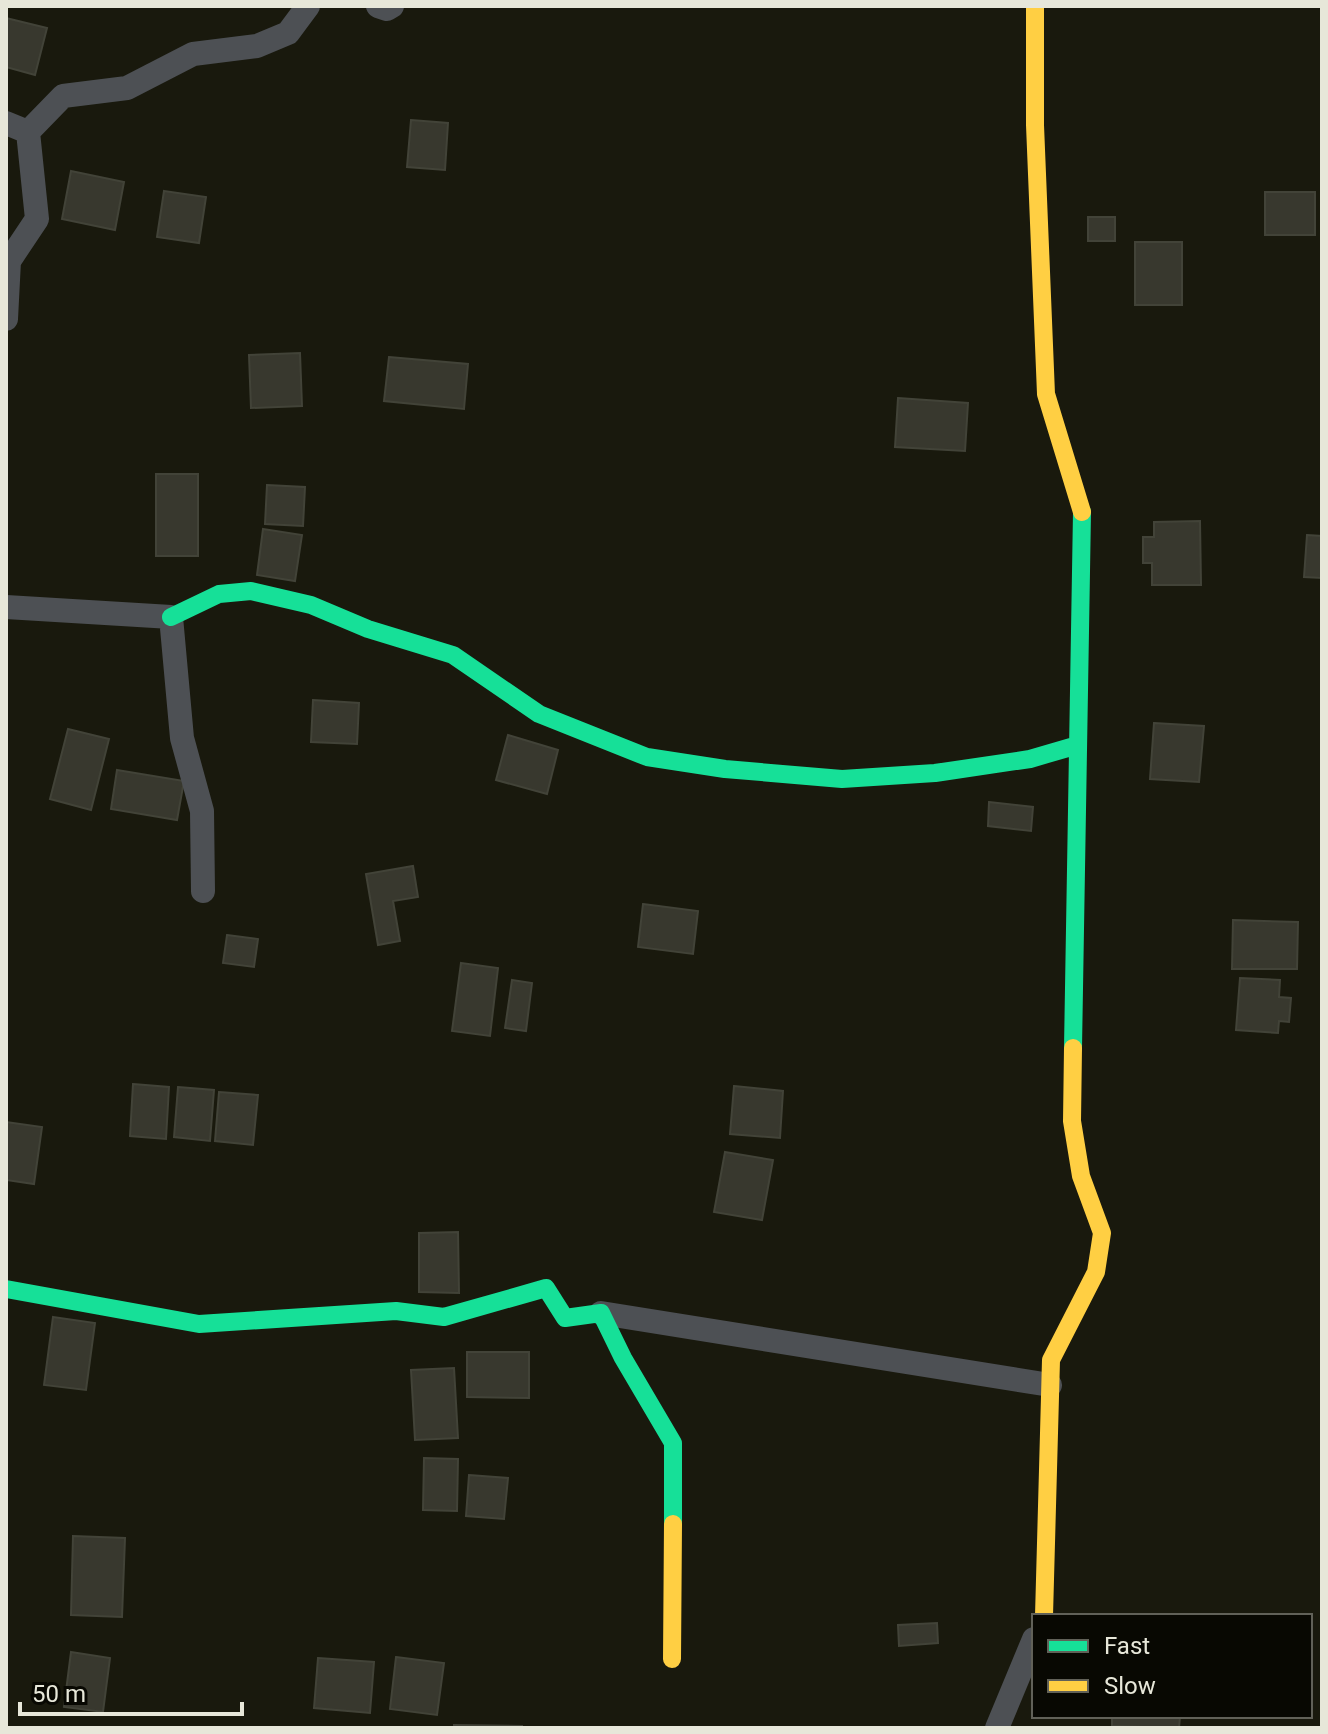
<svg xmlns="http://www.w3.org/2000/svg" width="1328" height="1734" viewBox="0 0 1328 1734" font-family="Roboto,sans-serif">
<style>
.building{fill:#38382e;stroke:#424338;stroke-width:2}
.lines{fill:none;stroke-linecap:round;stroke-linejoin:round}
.street{stroke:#4d5054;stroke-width:24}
.fast{stroke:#16e098;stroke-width:18}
.slow{stroke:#ffcf43;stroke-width:18}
</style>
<rect width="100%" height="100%" fill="#19190d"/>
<!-- building -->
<path class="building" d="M6 18 47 28 35 75 6 67Z
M411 120 448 123 445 170 407 167Z
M71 171 124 182 115 230 62 219Z
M164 191 206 197 199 243 157 237Z
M1265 192H1315V235H1265Z
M1088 217H1115V241H1088Z
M1135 242H1182V305H1135Z
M300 353 302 406 251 408 249 355Z
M389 357 468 364 464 409 384 401Z
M898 398 968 403 965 451 895 447Z
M156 474H198V556H156Z
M267 485 305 487 303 526 265 524Z
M1200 521 1201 585H1152V563H1143V537H1154V522Z
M263 529 302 535 295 581 257 575Z
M1307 535 1322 536V578L1304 577Z
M313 700 359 703 357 744 311 742Z
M1154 723 1204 726 1199 782 1150 779Z
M68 729 109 739 91 810 50 799Z
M508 735 558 750 547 794 496 780Z
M117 770 184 781 177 820 111 809Z
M989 802 1033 807 1031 831 988 826Z
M413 866 418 897 393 901 400 941 378 945 366 874Z
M643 904 698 911 693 954 638 947Z
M1233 920 1298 922 1297 969H1232Z
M227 935 258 939 254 967 223 963Z
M461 963 498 968 490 1036 452 1031Z
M1240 978 1280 980 1279 997 1291 998 1289 1022 1279 1021 1278 1033 1236 1030Z
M512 980 532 983 526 1031 505 1028Z
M133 1084 169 1087 166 1139 130 1136Z
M734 1086 783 1091 780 1138 730 1134Z
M178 1087 214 1090 210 1141 174 1137Z
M219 1092 258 1095 253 1145 215 1141Z
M6 1122 42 1127 34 1184 6 1180Z
M725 1152 773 1160 762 1220 714 1212Z
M458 1232 459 1293 419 1292V1233Z
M53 1317 95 1323 86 1390 44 1385Z
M467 1352H529V1398L467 1397Z
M454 1368 458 1438 415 1440 411 1370Z
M424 1458 458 1459 457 1511 423 1510Z
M469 1475 508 1478 504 1519 466 1516Z
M73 1536 125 1538 122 1617 71 1615Z
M937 1623 938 1643 899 1646 898 1625Z
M71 1652 110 1658 103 1712 64 1707Z
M396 1657 444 1663 437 1715 390 1709Z
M318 1658 374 1662 370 1713 314 1708Z
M1112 1716H1180L1179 1728 1112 1726Z
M454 1725 522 1726V1728H454Z"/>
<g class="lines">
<!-- street -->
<path class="street" d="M378 6 387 9 392 6
M6 123 28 132 37 219 9 261 6 319
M28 132 63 96 127 88 193 54 257 46 288 33 308 6
M6 607 171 617 182 738 202 811 203 891
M601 1313 1050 1385
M997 1728 1034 1639"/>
<!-- fast -->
<path class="fast" d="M171 617 219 594 251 591 311 605 368 629 453 655 539 714 647 757 725 769 842 779 935 773 1030 759 1078 745
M1073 1048 1082 512
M6 1289 199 1324 396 1311 444 1317 546 1288 565 1318 601 1313 623 1358 673 1443V1524"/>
<!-- slow -->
<path class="slow" d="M1035 6V125L1046 394 1082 512
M1044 1616 1051 1360 1096 1272 1102 1233 1081 1176 1072 1121 1073 1048
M672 1659 673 1524"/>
</g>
<!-- border -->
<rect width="1328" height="1734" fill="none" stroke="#e7e7d9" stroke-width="16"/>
<!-- legend -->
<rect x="1032" y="1614" width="280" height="104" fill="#080802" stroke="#616158" stroke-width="2"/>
<rect x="1048" y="1640" width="40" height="12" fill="#16e098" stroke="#616158" stroke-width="2"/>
<text x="1104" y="1654" font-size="24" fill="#e7e7d9">Fast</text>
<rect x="1048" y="1680" width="40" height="12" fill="#ffcf43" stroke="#616158" stroke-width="2"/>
<text x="1104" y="1694" font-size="24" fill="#e7e7d9">Slow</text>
<!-- scale -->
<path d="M20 1702v12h222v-12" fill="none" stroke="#e7e7d9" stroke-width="4"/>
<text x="32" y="1702" font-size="24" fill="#e7e7d9" stroke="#080802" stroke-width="6" paint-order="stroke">50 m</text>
</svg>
